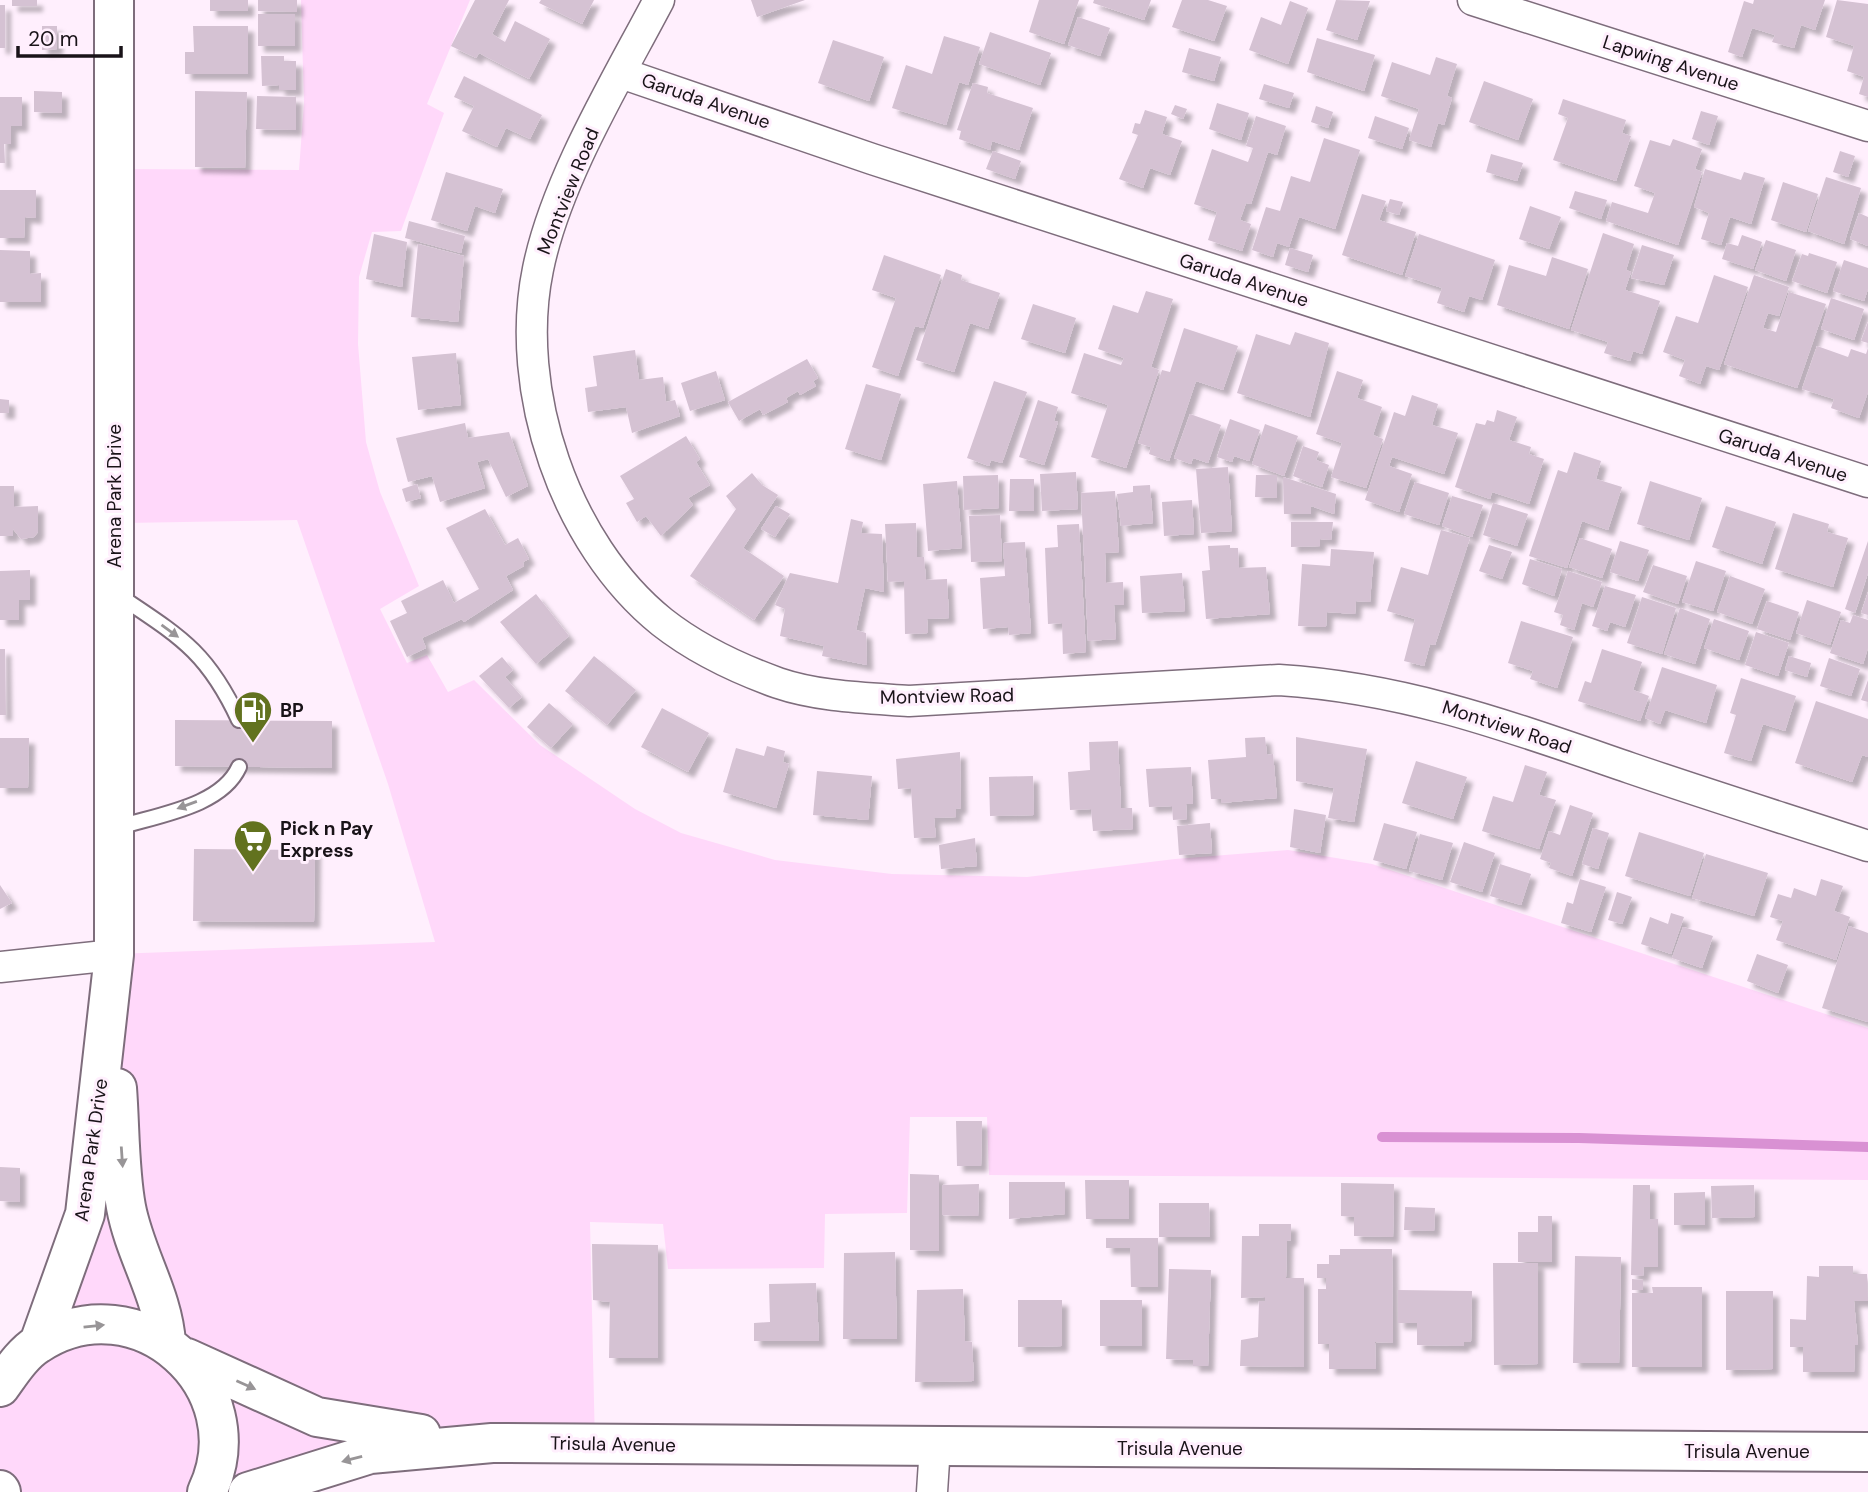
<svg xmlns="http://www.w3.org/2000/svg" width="1868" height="1492" viewBox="0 0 1868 1492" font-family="'DM Sans',sans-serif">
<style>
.green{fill:#ffd8fa}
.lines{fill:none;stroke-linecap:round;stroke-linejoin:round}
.stream{stroke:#d991d3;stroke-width:10}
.building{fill:#d5c2d3;filter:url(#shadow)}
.lane-casing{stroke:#7e6d7c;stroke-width:18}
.street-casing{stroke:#7e6d7c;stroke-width:33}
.secondary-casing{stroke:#7e6d7c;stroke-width:42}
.lane{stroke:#fff;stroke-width:14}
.street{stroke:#fff;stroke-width:30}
.secondary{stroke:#fff;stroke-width:38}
.oneway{fill:#989597}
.labels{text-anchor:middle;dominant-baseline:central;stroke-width:6;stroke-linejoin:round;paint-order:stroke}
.street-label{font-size:19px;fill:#191318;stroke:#ffeffd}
.poi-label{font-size:19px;font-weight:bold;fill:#191318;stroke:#ffeffd;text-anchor:start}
</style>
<defs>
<filter id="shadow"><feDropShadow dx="6" dy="6" stdDeviation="2" flood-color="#0004"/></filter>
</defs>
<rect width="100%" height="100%" fill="#ffeffd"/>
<!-- green -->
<path class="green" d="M301 0H470L427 104 444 113 401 231 372 232 359 277 358 344 366 442 380 492 419 586 380 609 407 663 427 655 448 692 474 680 540 745 635 809 681 833 775 860 892 874 1027 877 1175 859 1288 850 1372 864 1868 1028V1180L989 1175 987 1117H910L907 1213 825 1214 824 1268 668 1269 663 1224 590 1222 595 1446 491 1445 255 1492H0V1367L75 1275 115 954 435 942 388 784 297 520 125 523 121 169 299 170 304 103Z"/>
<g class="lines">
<!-- stream -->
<path class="stream" d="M1382 1137 1579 1138 1868 1147"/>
</g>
<!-- building -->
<path class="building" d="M12 0H37V6H12Z
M210 0H248V11H210Z
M258 0H297V12L258 11Z
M475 0H509L492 34 505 42 515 21 550 39 529 79 479 53 476 58 451 46Z
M541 0H594L582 24 539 3Z
M751 0H805L757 17Z
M1039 0H1079L1064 44 1029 32Z
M1094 0H1151L1144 20 1093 3Z
M1182 0H1208L1227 6 1214 41 1172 27Z
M1336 0 1370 1 1357 40 1326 30Z
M1754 0H1825L1815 30 1801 25 1794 48 1772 42 1775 35 1752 28 1742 57 1728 52 1744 1 1753 4Z
M1837 0 1868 4V97L1859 94 1864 77 1847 71 1854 46 1826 37Z
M1290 1 1308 8 1288 64 1249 50 1261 17 1281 25Z
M0 5H5V48H0Z
M258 14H295V46H258Z
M1078 17 1110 28 1100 56 1068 45Z
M42 26H57V49L42 50Z
M193 26H248V74H185V52H194Z
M990 32 1051 53 1040 85 979 64Z
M944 36 980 47 968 85 959 82 946 125 892 108 906 65 932 74Z
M1317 38 1375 55 1364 91 1307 72Z
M833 40 884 57 869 101 818 83Z
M1189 48 1221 57 1214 81 1182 72Z
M261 56H284V61H296V90H279V85L262 86Z
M1436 57 1457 64 1447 96 1452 98 1444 125 1438 123 1431 147 1409 140 1419 109 1381 96 1392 62 1430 75Z
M464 76 542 115 530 139 506 128 497 147 462 131 474 106 454 97Z
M1484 81 1533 99 1518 140 1469 122Z
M973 83 988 87 987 93 1033 108 1019 150 992 141 990 150 959 139 961 131 957 130Z
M1264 84 1294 93 1289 108 1259 99Z
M34 91 62 92V113L34 112Z
M195 91 247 92 245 168 195 167Z
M257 96 296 97V130L256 129Z
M0 97H22V126H11V144H4L5 163H0Z
M1563 99 1626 120 1622 133 1631 136 1616 181 1553 160 1568 118 1558 114Z
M1217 103 1249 113 1241 140 1209 129Z
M1175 105 1187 109 1183 119 1171 114Z
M1316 106 1333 112 1328 128 1311 122Z
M1145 110 1167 117 1162 134 1182 141 1170 175 1150 168 1143 188 1119 179 1138 135 1132 133 1135 123 1140 124Z
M1701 111 1718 116 1709 145 1692 139Z
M1256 116 1286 126 1277 155 1268 152 1251 204 1246 203 1240 220 1251 224 1242 251 1208 240 1217 212 1194 204 1212 149 1248 162 1253 148 1246 146Z
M1375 116 1409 128 1402 149 1368 138Z
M1324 138 1360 150 1335 229 1299 217 1289 247 1277 243 1273 257 1252 250 1266 207 1280 211 1291 176 1310 182Z
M1673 139 1702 149 1695 169 1702 172 1678 245 1606 221 1612 202 1648 213 1655 193 1634 186 1650 140 1670 146Z
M993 151 1021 161 1015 179 986 169Z
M1840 151 1855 156 1848 177 1833 172Z
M1491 154 1523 163 1517 181 1486 172Z
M1705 169 1741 180 1744 172 1765 178 1751 224 1730 217 1721 245 1701 239 1709 213 1694 207Z
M446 172 503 189 495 213 475 206 467 231 431 220Z
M1826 177 1861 188 1844 244 1808 231Z
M1783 182 1818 194 1806 232 1771 220Z
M0 190H36V218L25 217 24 238H0Z
M1575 191 1607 200 1601 219 1569 208Z
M1362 194 1386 201 1379 220 1416 232 1402 275 1342 255Z
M1390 199 1403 202 1399 215 1386 211Z
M1530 206 1561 217 1549 249 1519 239Z
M1859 213 1868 217V246L1850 239Z
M409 221 465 236 461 253 405 238Z
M1603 233 1634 244 1626 270 1631 272 1625 290 1660 301 1642 354 1633 351 1630 361 1604 353 1608 342 1571 330Z
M374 234 407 242 402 287 366 279Z
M1419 234 1495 260 1482 300 1469 296 1464 312 1437 303 1442 288 1405 276Z
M1742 235 1762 242 1753 269 1722 259 1727 243 1738 246Z
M1766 240 1796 250 1786 281 1755 270Z
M418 244 464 256 458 322 411 317Z
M1642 245 1674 255 1664 285 1631 278Z
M1290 248 1313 255 1308 272 1285 265Z
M0 250 30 251V274L41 273V302H0Z
M1809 253 1837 262 1827 293 1792 281 1802 254 1808 256Z
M884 255 941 275 923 328 915 326 898 376 872 367 896 298 872 290Z
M1552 257 1588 269 1569 329 1497 305 1509 265 1546 276Z
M1844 260 1868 268V289L1864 301 1833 291Z
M946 269 962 275 961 280 1000 293 988 329 970 323 954 372 916 360Z
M1714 275 1748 287 1719 370 1706 366 1700 384 1679 376 1685 360 1663 352 1676 316 1698 323Z
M1754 275 1789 287 1779 316 1768 313 1763 328 1776 332 1789 292 1826 304 1797 388 1724 364Z
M1146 291 1173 299 1151 367 1159 370 1126 468 1091 457 1108 405 1071 393 1084 353 1121 365 1124 358 1098 349 1113 305 1138 313Z
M1831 298 1864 309 1854 340 1821 329Z
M1033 304 1076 318 1065 353 1021 339Z
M1868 322V343L1861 341Z
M1184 328 1238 346 1223 390 1196 381 1169 461 1149 454 1151 447 1138 443 1162 370 1170 372Z
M1295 332 1329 343 1310 417 1237 393 1256 334 1290 345Z
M1817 346 1848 357 1851 349 1866 354 1868 348V392L1859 418 1831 408 1834 399 1802 389Z
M635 350 639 380 663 377 666 402 675 400 680 416 632 433 626 407 588 412 585 388 597 386 593 356Z
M456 353 461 405 418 410 412 357Z
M807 359 818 378 813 381 816 386 800 395 798 391 786 398 788 402 763 415 760 409 739 421 728 402Z
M716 371 725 400 690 411 681 383Z
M1337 371 1363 380 1357 398 1382 407 1373 435 1383 439 1366 488 1331 477 1342 443 1316 434Z
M994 381 1027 392 1002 463 991 460 989 466 967 458Z
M866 384 901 394 881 460 845 449Z
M1412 395 1438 404 1432 425 1458 433 1444 474 1392 457 1389 466 1412 474 1399 512 1365 500 1394 412 1405 416Z
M0 399 9 400V413H0Z
M1038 400 1058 407 1054 421 1058 422 1044 465 1019 457Z
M1497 410 1517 417 1509 440 1531 447 1529 454 1544 459 1529 504 1492 492 1490 499 1455 487 1476 423 1485 425 1487 420 1494 422Z
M1190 414 1221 425 1208 463 1193 458 1191 464 1174 458Z
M1230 419 1260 430 1249 461 1234 456 1232 462 1217 457Z
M465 423 468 438 509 432 528 486 506 497 488 459 477 462 485 488 440 502 432 476 408 482 396 438Z
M1265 424 1298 436 1284 476 1252 464Z
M686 436 700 459 696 462 710 485 688 498 693 505 661 536 646 516 637 522 626 503 634 499 620 476Z
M1303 446 1319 452 1316 460 1329 465 1322 487 1293 476Z
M1574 452 1601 461 1596 479 1622 487 1608 530 1582 521 1567 568 1529 556 1558 470 1567 473Z
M1228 467 1232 531 1201 533 1196 469Z
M1076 472 1078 509 1042 511 1040 474Z
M752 473 762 485 778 495 743 548 784 576 754 620 690 576 736 509 726 496Z
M998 475 999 508 964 510 963 476Z
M1256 475H1277V498L1255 497Z
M1283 477 1336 494 1334 514 1311 506V514H1284Z
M1010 479H1034V511H1009Z
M957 481 962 548 928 551 923 484Z
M1650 481 1702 498 1689 540 1637 524Z
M1415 482 1449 493 1439 525 1404 514Z
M417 484 421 498 406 502 402 489Z
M1150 485 1153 523 1121 526 1117 494 1133 492V486Z
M0 486H14V507L38 506V532L34 537 21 539 13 529V536H0Z
M1115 491 1119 552 1105 553 1106 583 1123 582 1124 605H1114L1116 639 1088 641 1081 493Z
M1452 496 1483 505 1472 537 1442 526Z
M1192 500 1194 534 1164 536 1162 502Z
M1493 503 1528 514 1517 546 1483 535Z
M776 506 790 514 775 537 761 529Z
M1726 506 1776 522 1762 564 1712 547Z
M485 509 505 545 518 538 529 559 523 562 524 566 506 576 513 590 464 622 462 619 422 638 426 648 407 657 390 621 407 613 401 601 443 580 454 603 479 589 446 528Z
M1793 513 1829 524 1827 532 1848 538 1833 587 1775 569Z
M1000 515 1002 561 971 562 969 516Z
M851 519 863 522 861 533 882 534 884 592 865 588 856 630 866 633 867 665 822 656 824 646 780 636 785 609 775 605 790 573 838 583Z
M1291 522H1333L1331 540 1320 539V546L1291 547Z
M916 523 917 557H924L926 580 947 579 949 618 927 619 928 633 905 634 904 581 888 582 885 524Z
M1079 524 1086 652 1063 654 1062 623 1048 624 1045 548 1058 547 1057 525Z
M1441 530 1470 538 1435 645 1430 644 1424 666 1404 661 1415 619 1387 611 1401 567 1428 575Z
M1580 538 1612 549 1602 578 1569 567Z
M1620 541 1649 550 1638 581 1610 572Z
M1868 541V573L1855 613 1845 609Z
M1025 542 1031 633 1009 635 1008 627 983 629 980 578 1005 576 1003 543Z
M1230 545V548H1238L1239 568 1266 567 1270 614 1206 619 1202 571 1210 570 1208 546Z
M1489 545 1512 552 1502 579 1479 571Z
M1331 549 1374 552 1370 602 1356 601 1355 614 1327 612 1326 627 1298 626 1302 564 1330 566Z
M1530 559 1562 569 1554 596 1522 584Z
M1696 561 1726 571 1713 611 1682 602Z
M1653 565 1687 576 1678 604 1643 592Z
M30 570V600H19V620H0V571Z
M1568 571 1602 582 1593 607 1582 603 1574 630 1560 625 1563 615 1554 612Z
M1182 573 1185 611 1142 613 1140 576Z
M1730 576 1765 589 1752 624 1717 612Z
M1605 586 1636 595 1625 627 1610 622 1607 631 1592 626Z
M1868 592V615L1861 613Z
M536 594 569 636 536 664 500 622Z
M1642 597 1676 608 1662 654 1627 643Z
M1807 600 1841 612 1830 645 1796 633Z
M1767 601 1799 612 1790 640 1757 629Z
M1680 608 1710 619 1695 664 1664 654Z
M1853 615 1868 620V648L1863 664 1830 653 1841 620 1850 623Z
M1714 619 1749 631 1739 660 1704 648Z
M1521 621 1573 637 1557 688 1530 679 1533 671 1508 663Z
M1756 632 1789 643 1778 676 1745 665Z
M0 649H5L6 715H0Z
M1602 649 1642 662 1633 690 1649 696 1640 721 1578 701 1585 681 1591 683Z
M594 656 636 690 607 725 565 691Z
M1789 656 1811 663 1807 677 1785 670Z
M502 657 513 670 505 677 522 697 509 708 479 676Z
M1829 658 1860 669 1851 696 1820 686Z
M1662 667 1717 685 1706 723 1665 710 1660 724 1645 718Z
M1741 678 1796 696 1785 731 1763 724 1751 761 1724 753 1736 715 1730 713Z
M1868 680V702L1861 700Z
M1816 701 1868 719V757L1862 755 1852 782 1795 763Z
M549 703 573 724 551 748 527 727Z
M662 708 709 733 688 772 641 747Z
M175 720 332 721V768L175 766Z
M1265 737 1267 755 1273 754 1277 798 1221 803V799H1211L1208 760 1246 757 1245 738Z
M1296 737 1367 749 1354 822 1328 818 1334 788 1296 781Z
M0 738H29L28 788H0Z
M1118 741 1121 808H1132L1133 829 1093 831 1091 809 1070 810 1068 772 1090 770 1089 742Z
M767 746 785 751 783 762 789 764 776 808 723 792 736 748 764 756Z
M960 752 961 808 956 809V817L934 818 936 837 914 838 911 788 898 789 896 759Z
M1416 761 1467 777 1453 819 1402 803Z
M1525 765 1547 772 1539 795 1556 800 1539 849 1482 831 1493 796 1513 802Z
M1191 767 1193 804H1186L1187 819 1173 820 1172 806 1149 807 1146 769Z
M817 771 872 776 868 820 813 815Z
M1033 776 1034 815 990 816 989 777Z
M1570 805 1593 813 1572 876 1549 868 1551 863 1540 859 1549 831 1560 835Z
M1294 809 1326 815 1320 853 1290 847Z
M1210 823 1212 853 1179 855 1177 826Z
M1384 823 1417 832 1406 869 1373 860Z
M1593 828 1609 833 1598 869 1582 864Z
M1639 832 1704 853 1690 896 1625 876Z
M1420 834 1453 843 1442 880 1409 871Z
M975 838 977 866 941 869 939 845Z
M1464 842 1495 853 1482 892 1450 882Z
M194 849 315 850 314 922 193 921Z
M1706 854 1768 873 1754 916 1692 898Z
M1500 864 1531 874 1521 905 1490 896Z
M1580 879 1606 887 1591 932 1561 923 1567 902 1573 904Z
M1821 879 1843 886 1834 911 1850 917 1836 960 1776 940 1783 921 1770 917 1778 894 1791 898 1794 888 1816 896Z
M0 885 12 903 0 909Z
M1617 892 1632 897 1622 924 1608 920Z
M1671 913 1684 917 1671 954 1641 944 1650 917 1668 924Z
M1849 926 1868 933V1022L1822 1008Z
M1683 927 1713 936 1702 968 1672 958Z
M1757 954 1788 965 1778 993 1747 981Z
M956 1121H982L981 1166H957Z
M0 1167 20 1168V1202L0 1201Z
M910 1174 939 1175V1251L910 1250Z
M1085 1180H1129V1219H1086Z
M1009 1182H1065V1214L1009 1219Z
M1341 1183 1394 1184 1393 1237 1354 1236V1217L1341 1216Z
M979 1184 978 1216 942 1215V1185Z
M1633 1185H1650V1219H1658V1267H1644L1643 1276 1631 1275Z
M1754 1185 1755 1217 1712 1218 1711 1186Z
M1705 1192V1225H1674V1193Z
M1159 1203H1209L1210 1237H1159Z
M1405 1207 1435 1208 1434 1231 1404 1230Z
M1538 1216H1552V1262H1518V1232H1538Z
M1259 1224H1291V1240L1287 1241 1286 1278H1304V1367L1240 1366 1241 1340 1258 1337 1259 1301H1265V1297L1241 1298 1242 1236H1259Z
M1106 1238H1158V1287H1131L1130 1248H1106Z
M592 1244 658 1245V1358H609L610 1302 593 1300Z
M1340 1249H1392L1393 1343 1375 1342 1376 1369H1329V1344H1318V1289H1326V1278H1317V1264H1329V1255H1340Z
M895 1252 897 1339H843L844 1253Z
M1575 1256 1621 1257 1619 1363H1573Z
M1493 1263H1538V1364L1494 1365Z
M1819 1266H1853V1274H1867L1868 1301H1854L1858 1345H1855L1854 1372H1803V1347H1790V1319L1806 1320 1807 1276 1819 1277Z
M1169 1269 1211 1270 1208 1366H1193V1360L1166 1359Z
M1632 1279 1643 1280V1290H1632Z
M816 1283 819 1341H754V1323L770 1322 769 1284Z
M1652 1287H1702V1367H1632V1293H1653Z
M963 1289 965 1341 972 1342 974 1381 915 1382 917 1290Z
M1398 1290 1472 1291 1471 1342H1464V1346L1417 1345V1323H1398Z
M1726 1291H1773V1369L1726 1370Z
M1018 1300H1062V1346L1018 1347Z
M1100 1300H1142V1346H1100Z"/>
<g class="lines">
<!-- lane casing -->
<g class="lane-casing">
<path id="lane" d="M118 595C179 636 207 651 239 720
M116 828C156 815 221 807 239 767"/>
</g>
<!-- street casing -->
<g class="street-casing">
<path id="street" d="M659 0C617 80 556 180 538 269 513 390 565 544 662 622 695 648 739 669 778 683 819 697 867 698 909 701L1279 680C1406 688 1511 727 1630 768 1709 795 1789 820 1868 846
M1473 0 1868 126
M621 73 872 159 1868 482
M0 967 114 955
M932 1492 935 1446"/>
</g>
<!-- secondary casing -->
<g class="secondary-casing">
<path id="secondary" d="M117 1088C120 1127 119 1169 126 1207 135 1255 163 1295 166 1343
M39 1343 85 1214 114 955V0
M187 1358 317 1417 421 1434
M0 1387C11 1372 22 1354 38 1344 137 1279 257 1387 207 1492
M0 1490 1 1492
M248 1492 370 1454 492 1443 1868 1452"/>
</g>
<!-- lane -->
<use href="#lane" class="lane"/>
<!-- street -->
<use href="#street" class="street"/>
<!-- secondary -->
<use href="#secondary" class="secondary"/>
</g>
<!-- one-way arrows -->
<defs><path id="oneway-solid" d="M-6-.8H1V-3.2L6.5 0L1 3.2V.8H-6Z" transform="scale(1.75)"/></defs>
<g class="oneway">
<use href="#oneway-solid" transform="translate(170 631) rotate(36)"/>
<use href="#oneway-solid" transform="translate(187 805) rotate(160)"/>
<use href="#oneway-solid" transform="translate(122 1157) rotate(86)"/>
<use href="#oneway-solid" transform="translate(94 1326) rotate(-6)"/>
<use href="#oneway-solid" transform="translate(246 1385) rotate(24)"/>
<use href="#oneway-solid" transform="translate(352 1459) rotate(165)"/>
</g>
<!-- icons -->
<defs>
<g id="fuel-pin" transform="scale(2.0125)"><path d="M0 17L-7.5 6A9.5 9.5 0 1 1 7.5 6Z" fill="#62721f" stroke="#ffeffd"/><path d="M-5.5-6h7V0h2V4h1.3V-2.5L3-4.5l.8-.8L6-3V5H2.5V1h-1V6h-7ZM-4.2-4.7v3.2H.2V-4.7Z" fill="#fff"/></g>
<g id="supermarket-pin" transform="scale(2.0125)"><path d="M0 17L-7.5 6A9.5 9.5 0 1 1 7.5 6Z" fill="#62721f" stroke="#ffeffd"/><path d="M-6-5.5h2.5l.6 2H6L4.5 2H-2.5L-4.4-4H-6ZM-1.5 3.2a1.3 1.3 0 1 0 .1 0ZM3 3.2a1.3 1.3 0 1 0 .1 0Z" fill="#fff"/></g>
</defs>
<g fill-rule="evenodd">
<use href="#fuel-pin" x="253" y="710"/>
<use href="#supermarket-pin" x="253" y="839"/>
</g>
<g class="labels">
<!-- street labels -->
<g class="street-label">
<text transform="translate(1671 63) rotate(18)">Lapwing Avenue</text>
<text transform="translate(706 101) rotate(19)">Garuda Avenue</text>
<text transform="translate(568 191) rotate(-68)">Montview Road</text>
<text transform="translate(1244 280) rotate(18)">Garuda Avenue</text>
<text transform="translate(1783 455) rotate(18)">Garuda Avenue</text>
<text transform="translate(114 496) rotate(-90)">Arena Park Drive</text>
<text transform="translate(947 696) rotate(-1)">Montview Road</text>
<text transform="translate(1507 727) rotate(18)">Montview Road</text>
<text transform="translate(91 1150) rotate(-82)">Arena Park Drive</text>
<text transform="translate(613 1444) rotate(1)">Trisula Avenue</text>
<text x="1180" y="1448">Trisula Avenue</text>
<text x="1747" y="1451">Trisula Avenue</text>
</g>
<!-- poi labels -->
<g class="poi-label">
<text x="280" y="710">BP</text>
<text x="280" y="828">Pick n Pay<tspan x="280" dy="22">Express</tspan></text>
</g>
</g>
<!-- scale -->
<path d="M18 46v10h103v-10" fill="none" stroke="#191318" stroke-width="3.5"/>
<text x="28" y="46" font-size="21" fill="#191318" stroke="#ffeffd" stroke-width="5" paint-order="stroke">20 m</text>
</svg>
